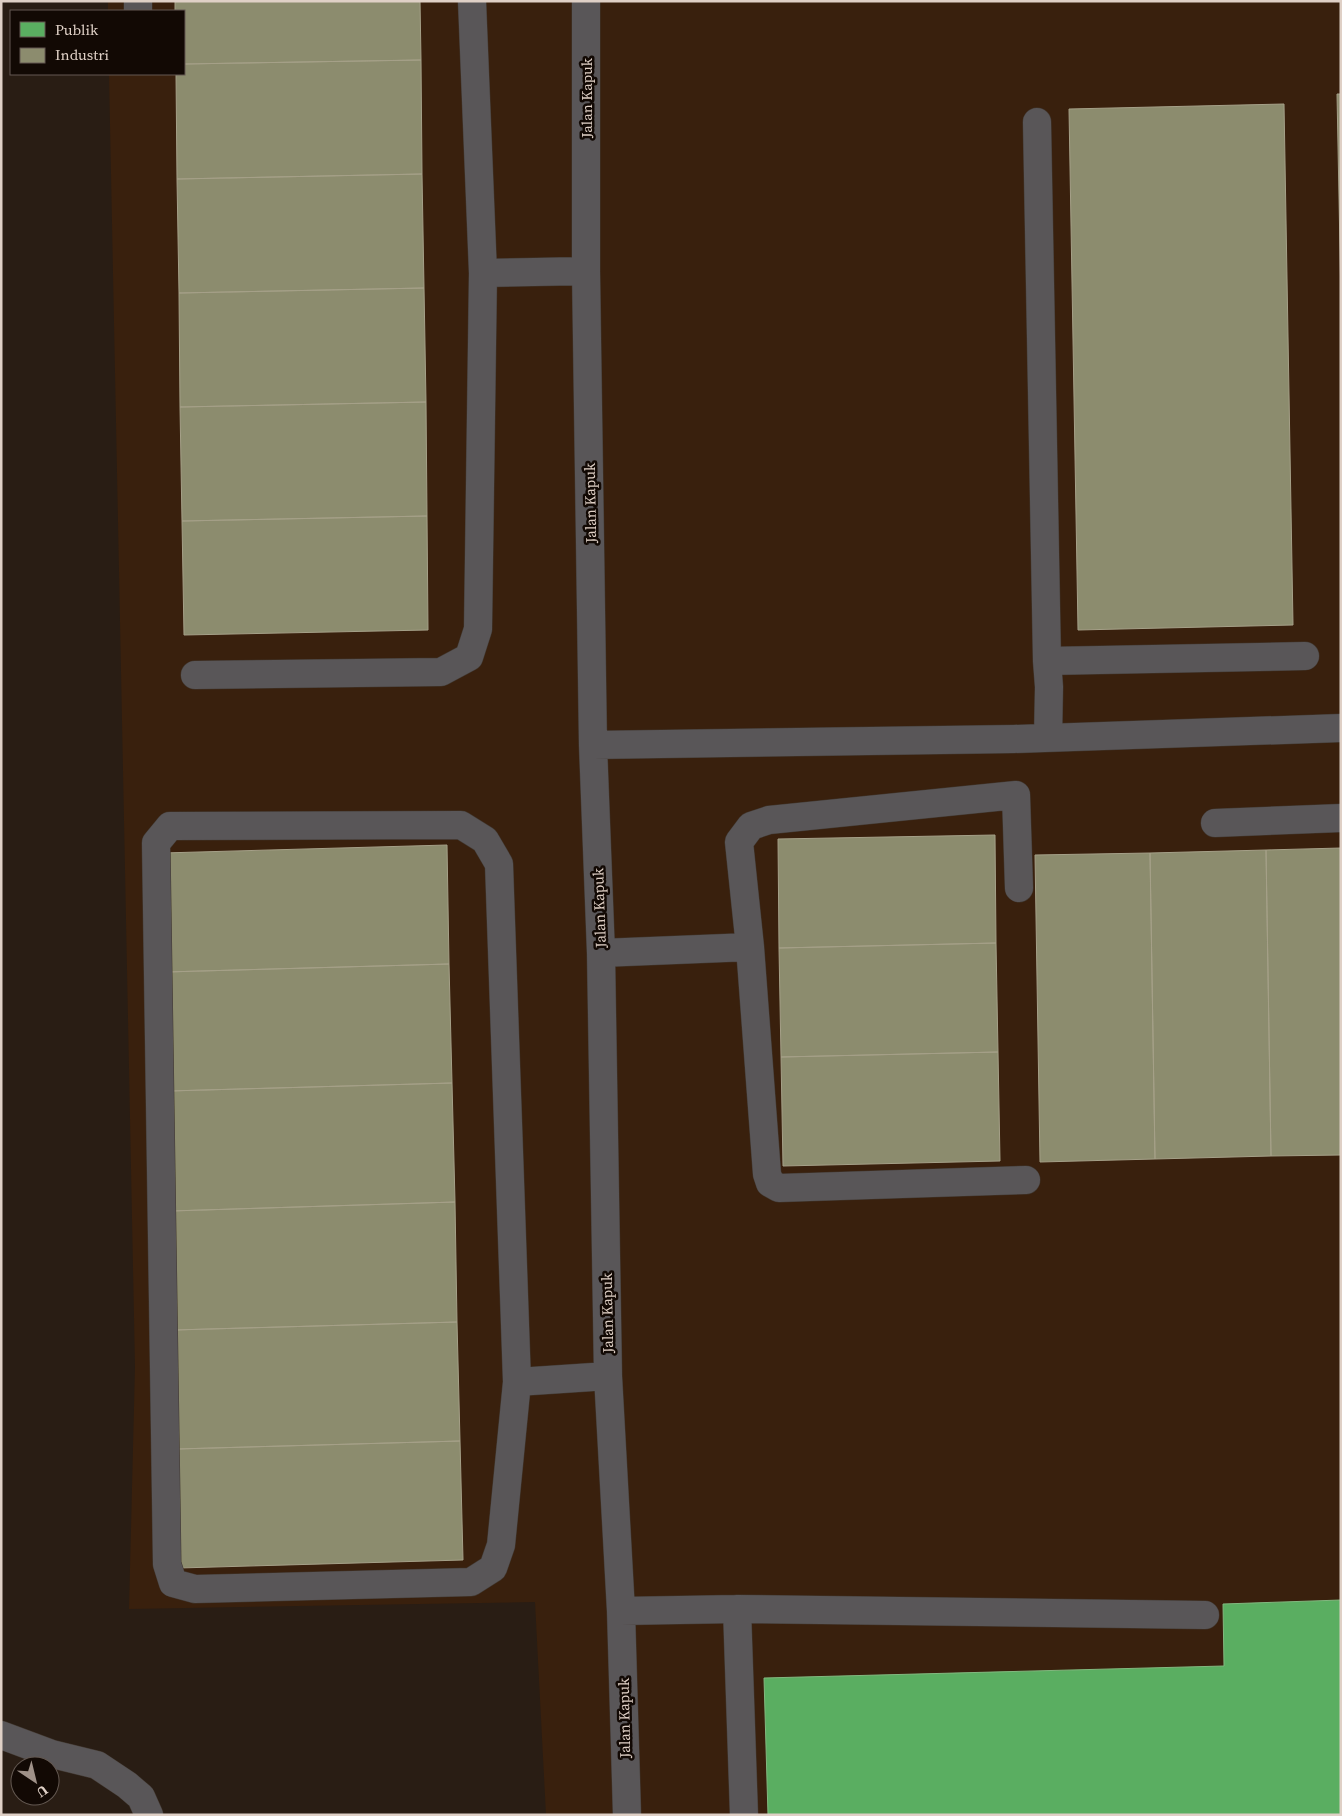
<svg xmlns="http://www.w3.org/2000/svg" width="1342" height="1816" viewBox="0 0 1342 1816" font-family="'Source Serif 4',serif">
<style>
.built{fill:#39200d}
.public{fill:#5aae61;stroke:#82b87f}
.industry{fill:#8c8c6e;stroke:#a5a088}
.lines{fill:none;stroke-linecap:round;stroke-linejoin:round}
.minor-casing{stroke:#41372f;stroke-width:29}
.minor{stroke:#595658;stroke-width:28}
.labels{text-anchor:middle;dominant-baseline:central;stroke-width:5;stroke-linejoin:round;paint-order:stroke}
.street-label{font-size:15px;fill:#dfd0c6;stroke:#120904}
</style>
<rect width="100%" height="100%" fill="#291d14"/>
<!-- built -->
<path class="built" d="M108 1H1341V1815H546L535 1602 129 1609 135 1367 109 74H184V11H108Z"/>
<!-- public -->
<path class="public" d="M1341 1600V1815H768L764 1678 1224 1666 1223 1604Z"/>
<!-- industry -->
<path class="industry" d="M175 1H420L421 60 184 64V11H175Z
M421 60 422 174 177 179 176 74H184V64Z
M1337 94H1341V302Z
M1284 104 1293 625 1078 630 1069 109Z
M422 174 424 288 179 293 177 179Z
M424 288 426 402 180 407 179 293Z
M426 402 427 516 182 521 180 407Z
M427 516 428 630 184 635 182 521Z
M995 835 996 943 779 948 778 839Z
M447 845 449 964 166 972 163 853Z
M1341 848V1155L1271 1156 1266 850Z
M1266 850 1271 1156 1155 1159 1150 853Z
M1150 853 1155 1159 1040 1162 1035 855Z
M996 943 998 1052 781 1057 779 948Z
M449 964 452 1083 169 1091 166 972Z
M998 1052 1000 1161 783 1166 781 1057Z
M452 1083 455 1202 171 1211 169 1091Z
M455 1202 457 1322 174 1330 171 1211Z
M457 1322 460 1441 177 1449 174 1330Z
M460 1441 463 1560 179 1568 177 1449Z"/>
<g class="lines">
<!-- minor casing -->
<g class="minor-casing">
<path id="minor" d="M472 1 483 273 586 271
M586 1V271L593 745 601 953 608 1376 621 1611 627 1815
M138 11V1
M1037 122 1047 661 1049 687 1048 738
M1047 661 1305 656
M195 675 441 672 469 657 478 629 483 273
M593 745 1014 739 1341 728
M1215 823 1341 818
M1019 888 1016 795 769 820 751 826 739 842 750 947 767 1174 770 1183 779 1188 1026 1180
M601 953 750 947
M517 1382 501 1545 493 1568 471 1582 195 1589 173 1583 167 1564 156 843 170 826 461 825 485 840 499 864 517 1382 608 1376
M621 1611 737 1609
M1 1735 52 1754 97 1765 127 1785 141 1797 149 1815
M744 1815 737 1609 1205 1615"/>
</g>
<!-- minor -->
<use href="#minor" class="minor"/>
</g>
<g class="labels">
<!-- street labels -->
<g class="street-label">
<text transform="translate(586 98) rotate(-90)">Jalan Kapuk</text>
<text transform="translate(590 503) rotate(-91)">Jalan Kapuk</text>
<text transform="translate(599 908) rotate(-92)">Jalan Kapuk</text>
<text transform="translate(607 1313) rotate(-91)">Jalan Kapuk</text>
<text transform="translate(624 1718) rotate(-91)">Jalan Kapuk</text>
</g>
</g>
<!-- border -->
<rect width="1342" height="1816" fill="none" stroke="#dfd0c6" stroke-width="5"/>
<!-- legend -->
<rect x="10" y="10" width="175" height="65" fill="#120904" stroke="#645952"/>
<rect x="20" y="22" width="25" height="15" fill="#5aae61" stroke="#645952"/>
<text x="55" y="35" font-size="15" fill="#dfd0c6">Publik</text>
<rect x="20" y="48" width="25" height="15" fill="#8c8c6e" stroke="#645952"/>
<text x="55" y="60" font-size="15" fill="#dfd0c6">Industri</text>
<!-- north arrow -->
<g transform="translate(35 1781) rotate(145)"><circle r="24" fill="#120904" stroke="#645952"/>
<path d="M0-4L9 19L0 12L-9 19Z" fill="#9f9188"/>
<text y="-8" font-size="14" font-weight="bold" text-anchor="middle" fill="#dfd0c6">U</text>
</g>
</svg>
